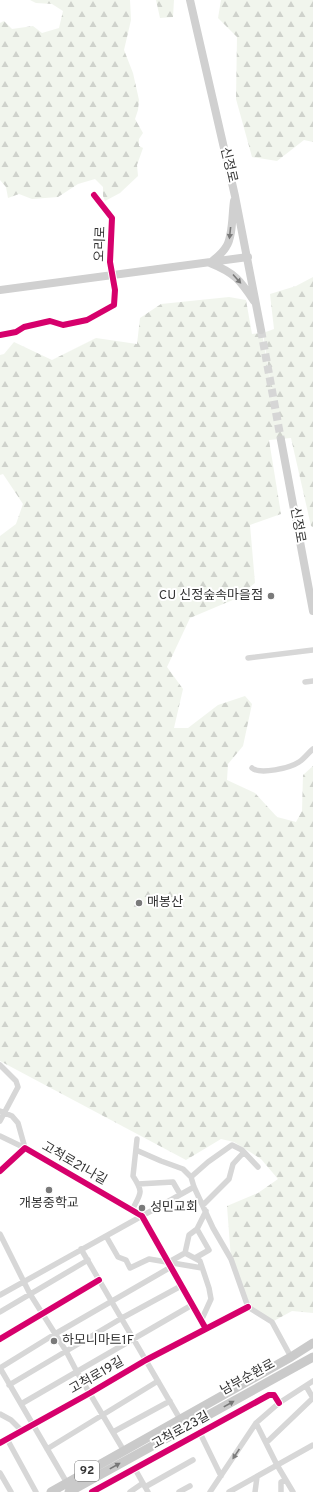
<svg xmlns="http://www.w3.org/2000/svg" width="313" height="1492" viewBox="0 0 313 1492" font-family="Overpass,'Noto Sans KR',sans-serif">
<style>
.forest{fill:url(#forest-firs)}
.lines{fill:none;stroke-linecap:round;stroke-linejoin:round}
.secondary-tunnel{stroke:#d6d6d6;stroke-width:8;stroke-dasharray:8 4;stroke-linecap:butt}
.minor{stroke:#d7d7d7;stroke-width:5.5}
.secondary{stroke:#d0d0d0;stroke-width:8}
.primary{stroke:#cacaca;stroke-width:9}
.cycleway-casing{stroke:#fff;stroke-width:8}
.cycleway{stroke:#d6006c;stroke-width:6}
.oneway{fill:#7a7a7a}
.oneway2{fill:#777}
.oneway3{fill:#7d7d7d}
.poi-dot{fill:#7a7a7a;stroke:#fff;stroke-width:1.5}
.labels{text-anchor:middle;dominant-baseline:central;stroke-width:4;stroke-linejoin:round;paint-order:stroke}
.shield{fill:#fff;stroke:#707070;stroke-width:1}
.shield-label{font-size:12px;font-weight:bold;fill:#333}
.street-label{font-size:13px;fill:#333;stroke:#fff}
.poi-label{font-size:13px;fill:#333;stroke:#fff;text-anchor:start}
</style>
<defs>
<pattern id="forest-firs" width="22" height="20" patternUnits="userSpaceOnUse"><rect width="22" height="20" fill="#f1f5ed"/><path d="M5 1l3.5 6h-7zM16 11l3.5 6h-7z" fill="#cfd2cc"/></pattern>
</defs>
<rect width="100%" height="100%" fill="#fff"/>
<!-- forest -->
<path class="forest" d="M30 0H130L131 20 124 50 133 73 139 100 138 110 135 119 143 133 139 139V146L143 148 137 165 138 176 120 193 105 201 103 196V187L95 179 78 184 58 197 32 199 19 194 8 198 6 187 0 180V23L4 21 12 29 33 26 42 33 59 28 63 11 52 4 36 3Z
M156 0H174L173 17 160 18Z
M221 0H313V142L304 140 277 161 252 157 236 99 237 37 218 18Z
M313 277V527L311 526 291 438 269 440 281 514 250 525 255 583 235 599 190 618 167 667 183 689 174 728H188L218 705 245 696 252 704 243 746 228 764 227 780 255 793 277 817 296 822 302 811 303 775 313 766V1313L292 1311 272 1322 248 1307 231 1259 227 1206 258 1193 278 1179 261 1159 234 1142 221 1139 186 1160 0 1061V536L16 524 23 504 3 474 0 475V355L4 354 14 342 52 360 96 338 137 344 140 318 161 304 229 297 246 300 252 334 262 333 273 400 263 333 274 329 270 294 296 286Z"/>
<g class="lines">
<!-- secondary-tunnel -->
<path class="secondary-tunnel" d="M261 330 281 440"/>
<!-- minor -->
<path class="minor" d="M0 335 16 332 24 327 50 321 63 325 87 320 114 305 115 290 110 262 112 218 94 195
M248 658 313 650
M305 682 313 681
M252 768C260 775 290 768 299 762 304 759 308 753 313 749
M0 1065 16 1081 18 1087 0 1121
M0 1111 12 1116 18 1123 25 1148
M0 1136 25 1148
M136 1150 161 1161 183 1169 191 1177
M258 1167 242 1150 232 1145 208 1162 191 1177 194 1187 213 1228 231 1259 248 1307 272 1322 291 1357
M0 1171 25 1148 142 1216 206 1329
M138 1184 173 1182 180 1194
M203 1205 229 1179 233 1164 244 1152
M132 1210C141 1193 144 1193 133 1176L137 1139
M0 1234 30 1294 66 1351 77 1372 124 1451
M106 1236 118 1257 126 1260 130 1268 149 1259 202 1268
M81 1249 180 1419
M195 1258 209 1250 197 1229
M169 1262 185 1253
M0 1295 194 1187
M0 1312 88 1260
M201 1321 211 1299 209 1288 200 1261 185 1253 189 1235 197 1229 206 1211
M0 1339 99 1280
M0 1368 55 1334 171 1267
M0 1368 67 1483
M9 1385 122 1318 181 1286
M306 1386 313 1398
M21 1404 192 1305
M0 1414 11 1420 22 1431
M256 1423 277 1465 293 1492
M113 1432 170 1401
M200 1433 221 1476
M7 1439 36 1492
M0 1443 90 1393 146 1360 248 1307
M266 1443 313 1398
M47 1449 158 1381
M135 1469 148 1492
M0 1473 11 1492
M145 1487 193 1460
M92 1492 269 1395H274L279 1403
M130 1492 143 1483
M179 1492 190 1486
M210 1492 256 1423 279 1403 313 1381
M229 1492 313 1445
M255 1492 257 1477
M281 1492V1482L286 1480"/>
<!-- secondary -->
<path class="secondary" d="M190 0 235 196 261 330
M234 201C232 214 233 237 226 247 222 254 216 258 210 263 235 273 240 280 254 301
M0 290 248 257
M281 440 313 611"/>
<!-- primary -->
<path class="primary" d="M51 1492 291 1357 313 1343
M69 1492 313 1357"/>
<!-- cycleway casing -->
<g class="cycleway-casing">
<path id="cycleway" d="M0 335 16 332 24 327 50 321 63 325 87 320 114 305 115 290 110 262 112 218 94 195
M0 1171 25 1148 142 1216 206 1329
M0 1339 99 1280
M0 1443 90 1393 146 1360 248 1307
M92 1492 269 1395H274L279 1403"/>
</g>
<!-- cycleway -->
<use href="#cycleway" class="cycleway"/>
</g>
<!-- one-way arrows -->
<defs><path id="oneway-solid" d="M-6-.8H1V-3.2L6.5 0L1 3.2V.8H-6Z"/></defs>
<g class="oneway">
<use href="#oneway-solid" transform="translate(230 233) rotate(96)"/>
<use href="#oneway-solid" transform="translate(237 279) rotate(48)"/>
</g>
<g class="oneway2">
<use href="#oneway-solid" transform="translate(229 1404) rotate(-29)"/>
<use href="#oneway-solid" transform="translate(115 1466) rotate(-29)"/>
</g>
<use class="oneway3" href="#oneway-solid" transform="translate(236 1454) rotate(124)"/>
<!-- markers -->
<g class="poi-dot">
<circle cx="271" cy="596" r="4"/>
<circle cx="139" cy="903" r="4"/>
<circle cx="49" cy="1190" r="4"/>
<circle cx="142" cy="1208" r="4"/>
<circle cx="54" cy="1341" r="4"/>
</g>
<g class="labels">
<!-- shield labels -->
<rect class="shield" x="75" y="1461" width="24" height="20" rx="3"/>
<g class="shield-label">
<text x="87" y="1471">92</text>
</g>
<!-- street labels -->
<g class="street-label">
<text transform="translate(228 165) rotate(77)">신정로</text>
<text transform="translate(101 244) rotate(-88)">오리로</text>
<text transform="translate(297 525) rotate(80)">신정로</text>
<text transform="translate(74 1164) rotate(30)">고척로21나길</text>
<text transform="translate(97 1376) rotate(-30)">고척로19길</text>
<text transform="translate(248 1378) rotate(-29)">남부순환로</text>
<text transform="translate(181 1431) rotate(-29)">고척로23길</text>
</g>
<!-- poi labels -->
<g class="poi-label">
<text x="263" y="596" text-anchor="end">CU 신정숲속마을점</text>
<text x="147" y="903">매봉산</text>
<text x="49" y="1204" text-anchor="middle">개봉중학교</text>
<text x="150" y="1208">성민교회</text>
<text x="62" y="1341">하모니마트1F</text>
</g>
</g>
</svg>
